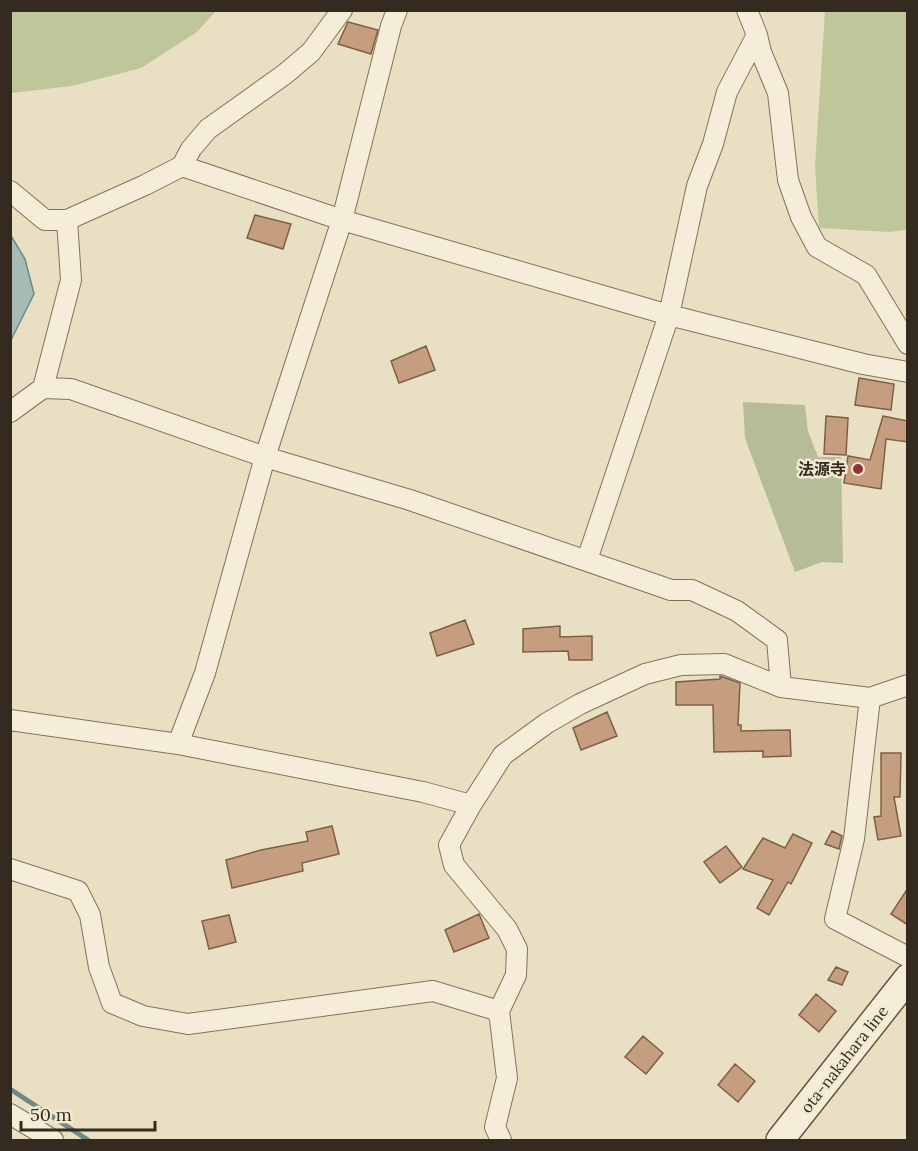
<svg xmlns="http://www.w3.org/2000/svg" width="918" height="1151" viewBox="0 0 918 1151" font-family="Lora,'Noto Sans JP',serif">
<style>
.green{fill:#bfc699}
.cemetery{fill:#b6bc98}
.water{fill:#a6bdb7;stroke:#6e8a84;stroke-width:1.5}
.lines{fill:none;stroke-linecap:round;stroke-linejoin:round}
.stream{stroke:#6e8a84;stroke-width:5}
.building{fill:#c49e7e;stroke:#7f5e45;stroke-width:1.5}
.minor-casing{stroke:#82725c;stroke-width:22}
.secondary-casing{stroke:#645340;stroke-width:30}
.minor{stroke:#f5edd7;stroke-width:20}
.secondary{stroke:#f5edd7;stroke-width:27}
.poi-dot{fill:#8b3633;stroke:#f1ead3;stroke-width:2}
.labels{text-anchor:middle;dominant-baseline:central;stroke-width:5;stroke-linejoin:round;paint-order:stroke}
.poi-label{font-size:16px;font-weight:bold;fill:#342a1f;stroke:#f1ead3;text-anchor:end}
.street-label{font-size:16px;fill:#342a1f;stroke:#f1ead3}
</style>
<rect width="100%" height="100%" fill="#e9e0c4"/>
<!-- green -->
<path class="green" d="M10 11 11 10 216 11 197 32 141 68 72 86 11 93Z
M825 11H907V230L889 232 819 228 815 166Z"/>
<!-- cemetery -->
<path class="cemetery" d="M743 402 805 405 808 431 818 457H841L843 563 822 562 795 572 745 438Z"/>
<!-- water -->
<path class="water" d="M10 234 25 259 34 294 11 340Z"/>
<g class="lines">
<!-- stream -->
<path class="stream" d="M10 1089 88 1140"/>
</g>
<!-- building -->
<path class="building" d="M348 22 378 30 371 54 338 44Z
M255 215 291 224 283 249 247 238Z
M426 346 435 370 399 383 391 361Z
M859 378 894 384 891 410 855 405Z
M826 416 848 418 846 455 824 454Z
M883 416 908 421V442L886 439 881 489 844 483 848 456 870 460Z
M465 620 474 644 437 656 430 633Z
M560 626V637L592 636V660H569L568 651 523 652V629Z
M720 676 740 683 738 725H741V731L790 730 791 756 763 757V751L714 752 713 705H676V682L720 679Z
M607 712 617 736 581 750 573 728Z
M881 753H901L900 797H894L901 836 878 840 874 817 881 816Z
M332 826 339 854 302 863 303 871 232 888 226 860 261 850 308 841 306 832Z
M832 831 842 836 839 849 825 844Z
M793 834 812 843 791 884 788 882 769 915 757 908 773 880 743 869 763 838 785 848Z
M726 846 742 867 720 883 704 862Z
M908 888V925L891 914Z
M479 914 489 938 454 952 445 930Z
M229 915 236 942 209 949 202 921Z
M836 967 848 972 842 985 828 980Z
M816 994 836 1011 819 1032 799 1015Z
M643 1036 663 1053 646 1074 625 1057Z
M735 1064 755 1081 738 1102 718 1085Z"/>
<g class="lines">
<!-- minor casing -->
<g class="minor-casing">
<path id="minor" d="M747 10 757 35 761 52 778 93 788 180 801 217 817 247 866 275 908 344
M182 166 342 220 669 315 863 364 908 372
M10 191 45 220H67L145 185 182 166 191 149 208 129 285 74 311 52 342 10
M43 388 71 280 67 220
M10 412 43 388 71 389 265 457 410 500 671 590H692L737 611 777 640 781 687
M587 560 669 315 697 186 713 144 727 92 757 35
M870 698 854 839 835 919 908 957
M10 720 178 744 423 792 471 805
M178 744 205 673 265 457 342 220 391 26 397 10
M10 869 78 891 90 915 99 967 112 1003 143 1016 188 1024 433 991 499 1011
M10 1114 53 1140
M501 1140 495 1127 507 1078 499 1011 516 975 517 949 507 929 454 865 449 845 471 805 503 755 547 723 580 704 645 674 681 665 724 664 781 687 870 698 908 685"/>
</g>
<!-- secondary casing -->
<g class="secondary-casing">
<path id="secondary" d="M780 1140 908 978"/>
</g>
<!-- minor -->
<use href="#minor" class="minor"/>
<!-- secondary -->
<use href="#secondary" class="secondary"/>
</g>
<!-- markers -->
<circle class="poi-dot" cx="858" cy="469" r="6"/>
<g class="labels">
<!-- poi labels -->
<g class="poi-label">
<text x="846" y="469">法源寺</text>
</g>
<!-- street labels -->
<g class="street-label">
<text transform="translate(844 1059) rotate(-52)">ota-nakahara line</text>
</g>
</g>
<!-- border -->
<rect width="918" height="1151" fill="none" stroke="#342a1f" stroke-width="24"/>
<!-- scale -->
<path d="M21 1121v9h134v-9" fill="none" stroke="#342a1f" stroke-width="3"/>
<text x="30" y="1121" font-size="18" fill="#342a1f" stroke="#f1ead3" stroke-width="4.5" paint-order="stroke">50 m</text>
</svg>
